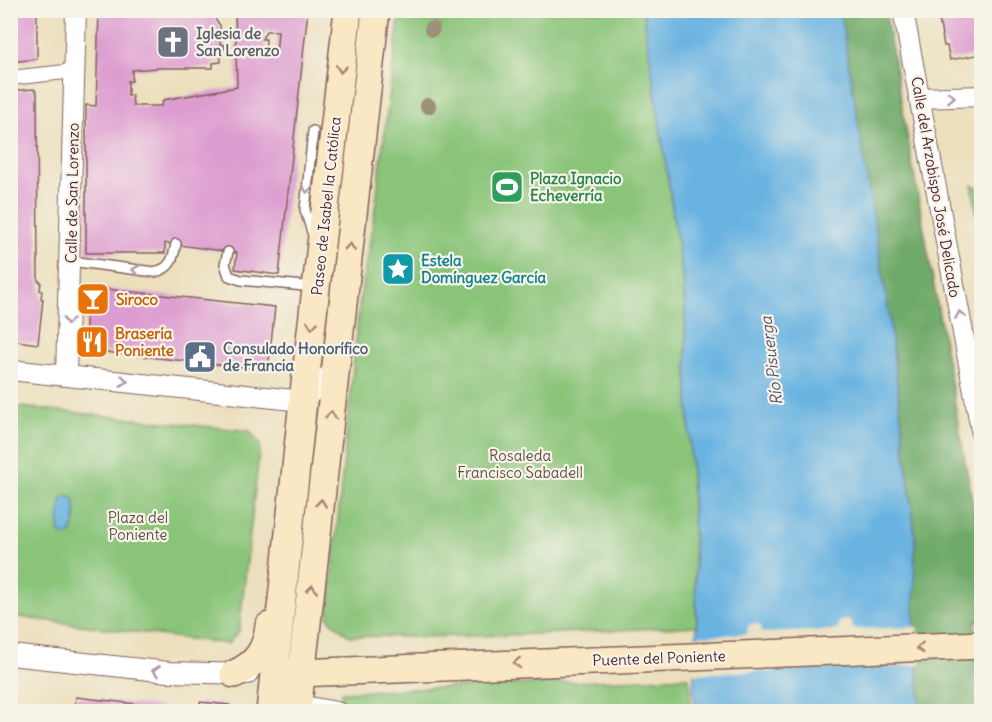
<svg xmlns="http://www.w3.org/2000/svg" width="992" height="722" viewBox="0 0 992 722" font-family="Delius,sans-serif">
<style>
.green{fill:#8ac479;stroke:#6a7252;stroke-width:1.5}
.forest{fill:#6faa69;stroke:#5c644a;stroke-width:1.5}
.water{fill:#69b3e1;stroke:#5a6986;stroke-width:1.5}
.pier{fill:#ebdfbc}
.building{fill:#dd9cd0;fill-rule:evenodd}
.lines{fill:none;stroke-linecap:round;stroke-linejoin:round}
.service-casing{stroke:#82625e;stroke-width:12}
.pedestrian-casing{stroke:#82625e;stroke-width:16}
.minor-casing{stroke:#82625e;stroke-width:22}
.secondary-casing{stroke:#82625e;stroke-width:30}
.service{stroke:#fff;stroke-width:9}
.pedestrian{stroke:#fff;stroke-width:14}
.minor{stroke:#fff;stroke-width:20}
.secondary{stroke:#fae7c3;stroke-width:27}
.tree{fill:#9d9179}
.oneway{stroke:#a28377}
.oneway2{stroke:#ae9aa0}
.labels{text-anchor:middle;dominant-baseline:central;stroke-width:4.5;stroke-linejoin:round;paint-order:stroke}
.worship-label{font-size:15px;font-weight:bold;fill:#5b616d;stroke:#f7f3e8;text-anchor:start}
.leisure-label{font-size:15px;font-weight:bold;fill:#27864d;stroke:#f7f3e8;text-anchor:start}
.street-label{font-size:15px;fill:#4a1f2b;stroke:#f7f3e8}
.culture-label{font-size:15px;font-weight:bold;fill:#0d838f;stroke:#f7f3e8;text-anchor:start}
.food-label{font-size:15px;font-weight:bold;fill:#c56008;stroke:#f7f3e8;text-anchor:start}
.service-label{font-size:15px;font-weight:bold;fill:#4e5e75;stroke:#f7f3e8;text-anchor:start}
.park-label{font-size:15px;fill:#5d5142;stroke:#f7f3e8}
.water-label{font-size:16px;font-style:italic;fill:#55536b;stroke:#f7f3e8}
</style>
<rect width="100%" height="100%" fill="#f7f3e8"/>
<filter id="ink" filterUnits="userSpaceOnUse"><feTurbulence type="fractalNoise" baseFrequency=".0167" numOctaves="2"/><feDisplacementMap in="SourceGraphic" scale="12" xChannelSelector="R" yChannelSelector="G"/><feConvolveMatrix kernelMatrix="1 2 1 2 8 2 1 2 1" color-interpolation-filters="sRGB"/></filter>
<filter id="wash" filterUnits="userSpaceOnUse"><feTurbulence type="fractalNoise" baseFrequency=".008" numOctaves="4" result="noise"/><feDisplacementMap in="SourceGraphic" scale="24" xChannelSelector="R" yChannelSelector="G"/><feGaussianBlur stdDeviation="1.35" result="paint"/><feColorMatrix in="noise" values="0 0 0 0 0 0 0 0 0 0 0 0 0 0 0 0 0 1.4 0 .05"/><feComposite in="paint" operator="in"/></filter>
<g filter="url(#wash)">
<rect width="100%" height="100%" fill="#ebdfbc"/>
<!-- green -->
<path class="green" d="M400 11H643L684 287 697 626C581 632 465 639 349 636L328 618 360 299 374 217Z
M972 185 981 189V237Z
M11 406 250 431 260 445 239 631 228 644 11 616Z
M689 677 692 711H344L341 692Z"/>
<!-- forest -->
<path class="forest" d="M840 11H885L981 550V624H979V621H975L976 667 981 666V711H921L914 623 915 536 888 307Z"/>
<!-- water -->
<path class="water" d="M643 11H840L888 307 915 536 914 623 921 711H696L693 690 697 626 684 287Z
M67 496 74 499C77 508 76 527 70 535L65 536 59 532 61 500Z"/>
<!-- pier -->
<path class="pier" d="M845 619 851 622 853 629 917 627 920 665 691 674 693 636 747 634 748 626 754 623 761 626 762 633 838 630 839 622Z"/>
<g id="blocks">
<!-- building -->
<path class="building" d="M10 10H37V59L10 62Z
M99 10H215L216 21 220 25V35L217 40H220V44L224 45 225 48 221 51V62L213 63V68H158L132 70V81H128V96L132 95 133 106H162L163 100 237 87 235 10H308L279 275 235 269 237 253 165 243V253H86V105L96 106ZM266 31H278L276 55H265L266 39H262Z
M940 10H982V54L950 60 947 46H944L938 14H941Z
M34 89 37 92 38 281 41 282 40 290 42 291 41 299H43L38 344 10 340V91Z
M86 287 275 307 268 370 86 350Z
M76 697 187 710V712H74Z
M200 702 229 705 228 712H199Z"/>
</g>
</g>
<g filter="url(#ink)">
<use href="#blocks" fill-opacity="0" stroke="#82625e" stroke-width="1.5"/>
<g class="lines">
<!-- service casing -->
<g class="service-casing">
<path id="service" d="M313 131 305 210 314 238
M228 252 225 264 229 276 241 280 314 287
M70 261 154 272C171 269 173 259 176 244"/>
</g>
<!-- pedestrian casing -->
<g class="pedestrian-casing">
<path id="pedestrian" d="M10 78 75 71"/>
</g>
<!-- minor casing -->
<g class="minor-casing">
<path id="minor" d="M903 10 982 435
M920 98 982 96
M10 370 303 401 336 368
M66 376 76 10
M10 655 169 672 248 674
M298 705 337 712"/>
</g>
<!-- secondary casing -->
<g class="secondary-casing">
<path id="secondary" d="M234 674C257 664 266 650 269 626
M275 674 982 645
M270 712 303 401 348 10
M297 712 376 10"/>
</g>
<!-- service -->
<use href="#service" class="service"/>
<!-- pedestrian -->
<use href="#pedestrian" class="pedestrian"/>
<!-- minor -->
<use href="#minor" class="minor"/>
<!-- secondary -->
<use href="#secondary" class="secondary"/>
</g>
<!-- trees -->
<g class="tree">
<circle cx="432" cy="29" r="8"/>
<circle cx="428" cy="106" r="8"/>
</g>
<!-- one-way arrows -->
<defs><path id="oneway-chevron" d="M-2-3.5L2.5 0L-2 3.5" fill="none" stroke-width="1.6" stroke-linecap="round" stroke-linejoin="round" transform="scale(1.5)"/></defs>
<g class="oneway">
<use href="#oneway-chevron" transform="translate(341 69) rotate(97)"/>
<use href="#oneway-chevron" transform="translate(350 247) rotate(-84)"/>
<use href="#oneway-chevron" transform="translate(312 325) rotate(96)"/>
<use href="#oneway-chevron" transform="translate(331 415) rotate(-83)"/>
<use href="#oneway-chevron" transform="translate(321 503) rotate(-84)"/>
<use href="#oneway-chevron" transform="translate(312 589) rotate(-83)"/>
<use href="#oneway-chevron" transform="translate(920 648) rotate(178)"/>
<use href="#oneway-chevron" transform="translate(517 663) rotate(178)"/>
</g>
<g class="oneway2">
<use href="#oneway-chevron" transform="translate(951 97) rotate(-2)"/>
<use href="#oneway-chevron" transform="translate(307 189) rotate(96)"/>
<use href="#oneway-chevron" transform="translate(136 270) rotate(-173)"/>
<use href="#oneway-chevron" transform="translate(960 315) rotate(-100)"/>
<use href="#oneway-chevron" transform="translate(68 321) rotate(92)"/>
<use href="#oneway-chevron" transform="translate(124 381) rotate(6)"/>
<use href="#oneway-chevron" transform="translate(156 671) rotate(-174)"/>
</g>
</g>
<!-- icons -->
<defs>
<g id="church-square" transform="scale(1.725)"><rect x="-9" y="-9" width="18" height="18" rx="4" fill="#6b7280" stroke="#f7f3e8"/><path d="M-1.2-6h2.4v3.5h3.3v2.4h-3.3V6h-2.4V-.1h-3.3v-2.4h3.3Z" fill="#fff"/></g>
<g id="stadium-square" transform="scale(1.725)"><rect x="-9" y="-9" width="18" height="18" rx="4" fill="#2e9e5b" stroke="#f7f3e8"/><path d="M0-5a6.5 5 0 1 0 0 10a6.5 5 0 1 0 0-10ZM-3.5-1.8h7v3.6h-7Z" fill="#fff"/></g>
<g id="sight-square" transform="scale(1.725)"><rect x="-9" y="-9" width="18" height="18" rx="4" fill="#0f9aa8" stroke="#f7f3e8"/><path d="M0-6L1.8-2.2L6-1.7L2.9 1.2L3.7 5.4L0 3.3L-3.7 5.4L-2.9 1.2L-6-1.7L-1.8-2.2Z" fill="#fff"/></g>
<g id="bar-square" transform="scale(1.725)"><rect x="-9" y="-9" width="18" height="18" rx="4" fill="#e8710a" stroke="#f7f3e8"/><path d="M-6-5H6L.8 .8V4.5H3.5V6h-7V4.5H-.8V.8Z" fill="#fff"/></g>
<g id="restaurant-square" transform="scale(1.725)"><rect x="-9" y="-9" width="18" height="18" rx="4" fill="#e8710a" stroke="#f7f3e8"/><path d="M-5-6h1v4h1v-4h1v4h1v-4h1v5L-1.5 .5V6h-2V.5L-5-1ZM5-6V6H3V1.5H1.5Q1.5-4 5-6Z" fill="#fff"/></g>
<g id="civic-square" transform="scale(1.725)"><rect x="-9" y="-9" width="18" height="18" rx="4" fill="#5c6f8a" stroke="#f7f3e8"/><path d="M-.6-6.5H3V-4.5H.6V-3L4-1V1h2V6H-6V1h2V-1L-.6-3ZM-1.2 2.5V6h2.4V2.5Z" fill="#fff"/></g>
</defs>
<g fill-rule="evenodd">
<use href="#church-square" x="173" y="42"/>
<use href="#stadium-square" x="507" y="187"/>
<use href="#sight-square" x="398" y="269"/>
<use href="#bar-square" x="93" y="299"/>
<use href="#restaurant-square" x="92" y="342"/>
<use href="#civic-square" x="200" y="357"/>
</g>
<g class="labels">
<!-- worship labels -->
<g class="worship-label">
<text x="196" y="33">Iglesia de<tspan x="196" dy="17">San Lorenzo</tspan></text>
</g>
<!-- leisure labels -->
<g class="leisure-label">
<text x="530" y="178">Plaza Ignacio<tspan x="530" dy="17">Echeverría</tspan></text>
</g>
<!-- street labels -->
<g class="street-label">
<text transform="translate(936 187) rotate(80)">Calle del Arzobispo José Delicado</text>
<text transform="translate(72 193) rotate(-89)">Calle de San Lorenzo</text>
<text transform="translate(326 206) rotate(-84)">Paseo de Isabel la Católica</text>
<text transform="translate(659 658) rotate(-2)">Puente del Poniente</text>
</g>
<!-- culture labels -->
<g class="culture-label">
<text x="421" y="260">Estela<tspan x="421" dy="17">Domínguez García</tspan></text>
</g>
<!-- food labels -->
<g class="food-label">
<text x="116" y="299">Siroco</text>
<text x="115" y="333">Brasería<tspan x="115" dy="17">Poniente</tspan></text>
</g>
<!-- service labels -->
<g class="service-label">
<text x="223" y="348">Consulado Honorífico<tspan x="223" dy="17">de Francia</tspan></text>
</g>
<!-- park labels -->
<g class="park-label">
<text x="520" y="455">Rosaleda<tspan x="520" dy="17">Francisco Sabadell</tspan></text>
<text x="138" y="517">Plaza del<tspan x="138" dy="17">Poniente</tspan></text>
</g>
<!-- water labels -->
<g class="water-label">
<text transform="translate(771 361) rotate(-97)">Río Pisuerga</text>
</g>
</g>
<!-- margin -->
<rect width="992" height="722" fill="none" stroke="#f7f3e8" stroke-width="36"/>
</svg>
